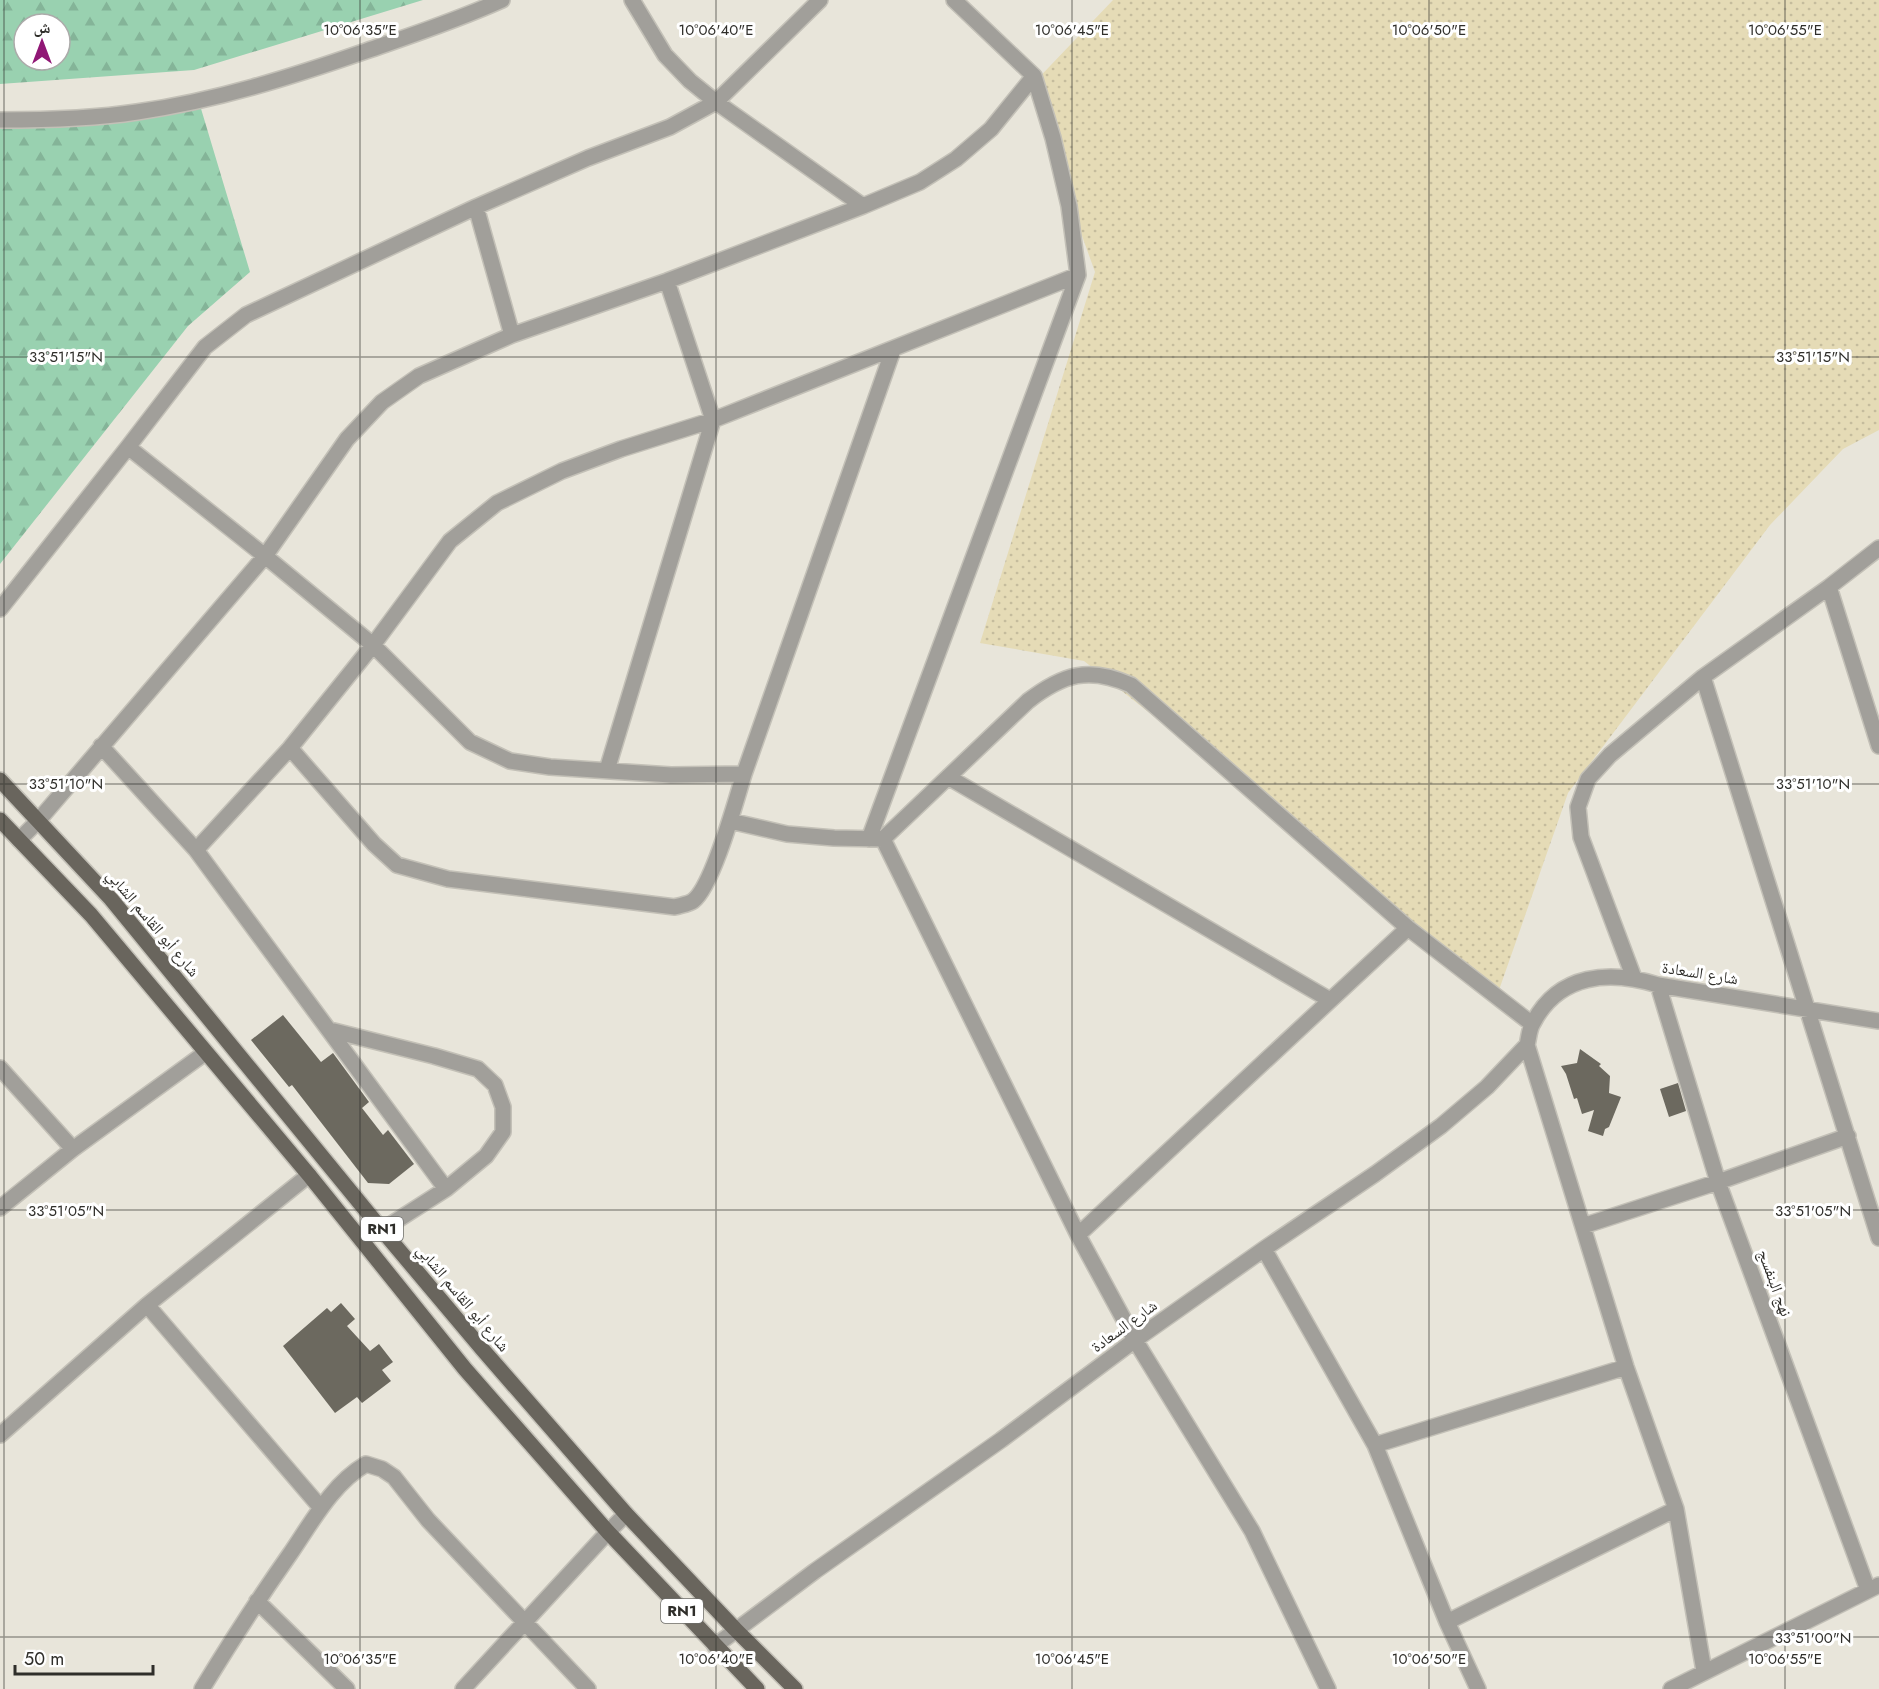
<svg xmlns="http://www.w3.org/2000/svg" width="1879" height="1689" viewBox="0 0 1879 1689" font-family="Jost,'Noto Naskh Arabic',sans-serif">
<style>
.forest{fill:url(#forest-firs);fill-rule:evenodd}
.sand{fill:url(#sand-dots)}
.building{fill:#6c695f}
.lines{fill:none;stroke-linecap:round;stroke-linejoin:round}
.minor-casing{stroke:#c3c0b7;stroke-width:18}
.major-casing{stroke:#c3c0b7;stroke-width:18}
.minor{stroke:#a19f9a;stroke-width:15}
.major{stroke:#69655d;stroke-width:15}
.ticks{fill:none;stroke:#2f2e2a;stroke-width:1.5;stroke-opacity:0.45}
.labels{text-anchor:middle;dominant-baseline:central;stroke-width:6;stroke-linejoin:round;paint-order:stroke}
.shield{fill:#fff;stroke:#6d6d6a;stroke-width:1.5}
.shield-label{font-size:15px;font-weight:bold;fill:#2f2e2a}
.street-label{font-size:16px;fill:#2f2e2a;stroke:#fff}
.ticks-label{font-size:15px;text-anchor:middle;fill:#2f2e2a;stroke:#fff;stroke-width:6;stroke-linejoin:round;paint-order:stroke}
</style>
<defs>
<pattern id="forest-firs" width="22" height="20" patternUnits="userSpaceOnUse" patternTransform="scale(1.5)"><rect width="22" height="20" fill="#99d1b0"/><path d="M5 1l3.5 6h-7zM16 11l3.5 6h-7z" fill="#84b498"/></pattern>
<pattern id="sand-dots" width="8" height="8" patternUnits="userSpaceOnUse" patternTransform="scale(1.5)"><rect width="8" height="8" fill="#e5dbb6"/><path d="M2 2h.1M6 6h.1" fill="none" stroke="#c5bc9d" stroke-width="1.8" stroke-linecap="round"/></pattern>
</defs>
<rect width="100%" height="100%" fill="#e8e5da"/>
<!-- forest -->
<path class="forest" d="M0 0H423L194 70 0 84ZM24 24H60V60H24Z
M199 102 250 272 188 326 0 564V124Z"/>
<!-- sand -->
<path class="sand" d="M1113 0H1879V430L1843 449 1770 525 1568 793 1499 990 1084 661 980 643 1095 272 1029 88Z"/>
<!-- building -->
<path class="building" d="M283 1015 321 1062 333 1053 369 1102 362 1108 383 1135 388 1130 414 1164 389 1184 368 1183 292 1085 289 1087 251 1040Z
M1580 1049 1601 1064 1599 1066 1610 1076 1609 1093 1621 1097 1609 1127 1605 1129 1603 1136 1588 1131 1594 1110 1582 1114 1577 1098 1574 1099 1566 1074 1561 1066 1577 1063Z
M1678 1083 1686 1111 1669 1117 1660 1089Z
M341 1303 355 1319 347 1326 370 1351 379 1344 393 1362 382 1370 391 1381 362 1403 357 1397 335 1413 283 1346 327 1308 331 1312Z"/>
<g class="lines">
<!-- minor casing -->
<g class="minor-casing">
<path id="minor" d="M632 0 665 55 690 81 716 102 863 206
M0 120C45 120 92 119 137 112 215 101 291 77 366 51 412 35 458 20 502 0
M476 207 512 335
M128 447 265 556 373 645 470 742 510 761 550 767 671 775 744 774
M1829 587 1879 746
M0 609 128 447 205 347 246 315 476 207 588 158 670 127 716 102 820 0
M1703 677 1879 1238
M101 746 196 850 446 1189
M290 748 374 844 397 865 448 879 675 907C681 905 689 904 693 901 713 886 736 800 744 774L893 350
M607 770 713 420 667 281
M948 777 1330 1000
M730 821 787 834 834 838 883 839 1028 701C1063 674 1089 666 1131 685L1408 928 1532 1024
M869 839 1078 275 1069 206 1053 138 1034 76 954 0
M883 839 1078 1235 1135 1340 1252 1531 1328 1689
M19 840 38 821 265 556 347 439 382 402 419 376 512 335 667 281 863 206 920 182 956 159 991 129 1034 76
M196 850 290 748 373 645 450 541 497 503 562 471 621 449 713 420 1078 275
M1634 978 1581 837 1578 807 1588 779 1610 755 1703 677 1829 587 1879 548
M1658 985 1718 1182 1868 1590
M330 1030 434 1056 478 1069 495 1085 503 1107V1132L486 1156 446 1189 382 1230
M0 1068 73 1149
M0 1208 73 1149 205 1053
M1583 1226 1718 1182 1848 1136
M1078 1235 1408 928
M1264 1249 1375 1445 1447 1622 1478 1689
M147 1305 321 1508
M0 1435 147 1305 309 1175
M1375 1445 1626 1367
M257 1601 347 1689
M1447 1622 1676 1509
M715 1646 815 1571 1001 1440 1135 1340 1264 1249 1375 1174 1441 1126 1487 1087 1527 1045
M1704 1671 1676 1509 1626 1367 1527 1045C1529 1038 1529 1029 1533 1023 1559 973 1610 970 1658 985L1879 1021
M202 1689C230 1643 259 1598 290 1554 312 1522 332 1484 366 1464L382 1469 394 1477 428 1520 588 1689
M463 1689 608 1532 626 1514
M1671 1689 1879 1585"/>
</g>
<!-- major casing -->
<g class="major-casing">
<path id="major" d="M0 780 111 899 382 1230 483 1350 626 1514 735 1629 795 1689
M0 820 91 915 309 1175 465 1369 608 1532 757 1689"/>
</g>
<!-- minor -->
<use href="#minor" class="minor"/>
<!-- major -->
<use href="#major" class="major"/>
</g>
<!-- ticks -->
<path class="ticks" d="M4 0V1689M360 0V1689M716 0V1689M1072 0V1689M1429 0V1689M1785 0V1689M0 357H1879M0 784H1879M0 1210H1879M0 1637H1879"/>
<g class="labels">
<!-- shield labels -->
<g class="shield">
<rect x="361" y="1217" width="42" height="24" rx="4.5"/>
<rect x="661" y="1599" width="42" height="24" rx="4.5"/>
</g>
<g class="shield-label">
<text x="382" y="1229">RN1</text>
<text x="682" y="1611">RN1</text>
</g>
<!-- street labels -->
<g class="street-label">
<text transform="translate(153 923) rotate(50)">شارع أبو القاسم الشابي</text>
<text transform="translate(1700 973) rotate(9)">شارع السعادة</text>
<text transform="translate(1775 1283) rotate(70)">نهج البنفسج</text>
<text transform="translate(463 1298) rotate(50)">شارع أبو القاسم الشابي</text>
<text transform="translate(1124 1326) rotate(-36)">شارع السعادة</text>
</g>
</g>
<g class="ticks-label">
<text x="360" y="35">10°06'35"E</text>
<text x="716" y="35">10°06'40"E</text>
<text x="1072" y="35">10°06'45"E</text>
<text x="1429" y="35">10°06'50"E</text>
<text x="1785" y="35">10°06'55"E</text>
<text x="66" y="362">33°51'15"N</text>
<text x="1813" y="362">33°51'15"N</text>
<text x="66" y="789">33°51'10"N</text>
<text x="1813" y="789">33°51'10"N</text>
<text x="66" y="1216">33°51'05"N</text>
<text x="1813" y="1216">33°51'05"N</text>
<text x="1813" y="1643">33°51'00"N</text>
<text x="360" y="1664">10°06'35"E</text>
<text x="716" y="1664">10°06'40"E</text>
<text x="1072" y="1664">10°06'45"E</text>
<text x="1429" y="1664">10°06'50"E</text>
<text x="1785" y="1664">10°06'55"E</text>
</g>
<!-- north arrow -->
<g transform="translate(42 42)"><circle r="28" fill="#ffffff" stroke="#acabaa" stroke-width="1.5"/>
<path d="M0-4.5L10 22L0 15L-10 22Z" fill="#901775"/>
<text y="-9" font-size="16" font-weight="bold" text-anchor="middle" fill="#2f2e2a">ش</text>
</g>
<!-- scale -->
<path d="M15 1665v9h138v-9" fill="none" stroke="#2f2e2a" stroke-width="3"/>
<text x="24" y="1665" font-size="18" fill="#2f2e2a" stroke="#ffffff" stroke-width="4.5" paint-order="stroke">50 m</text>
</svg>
